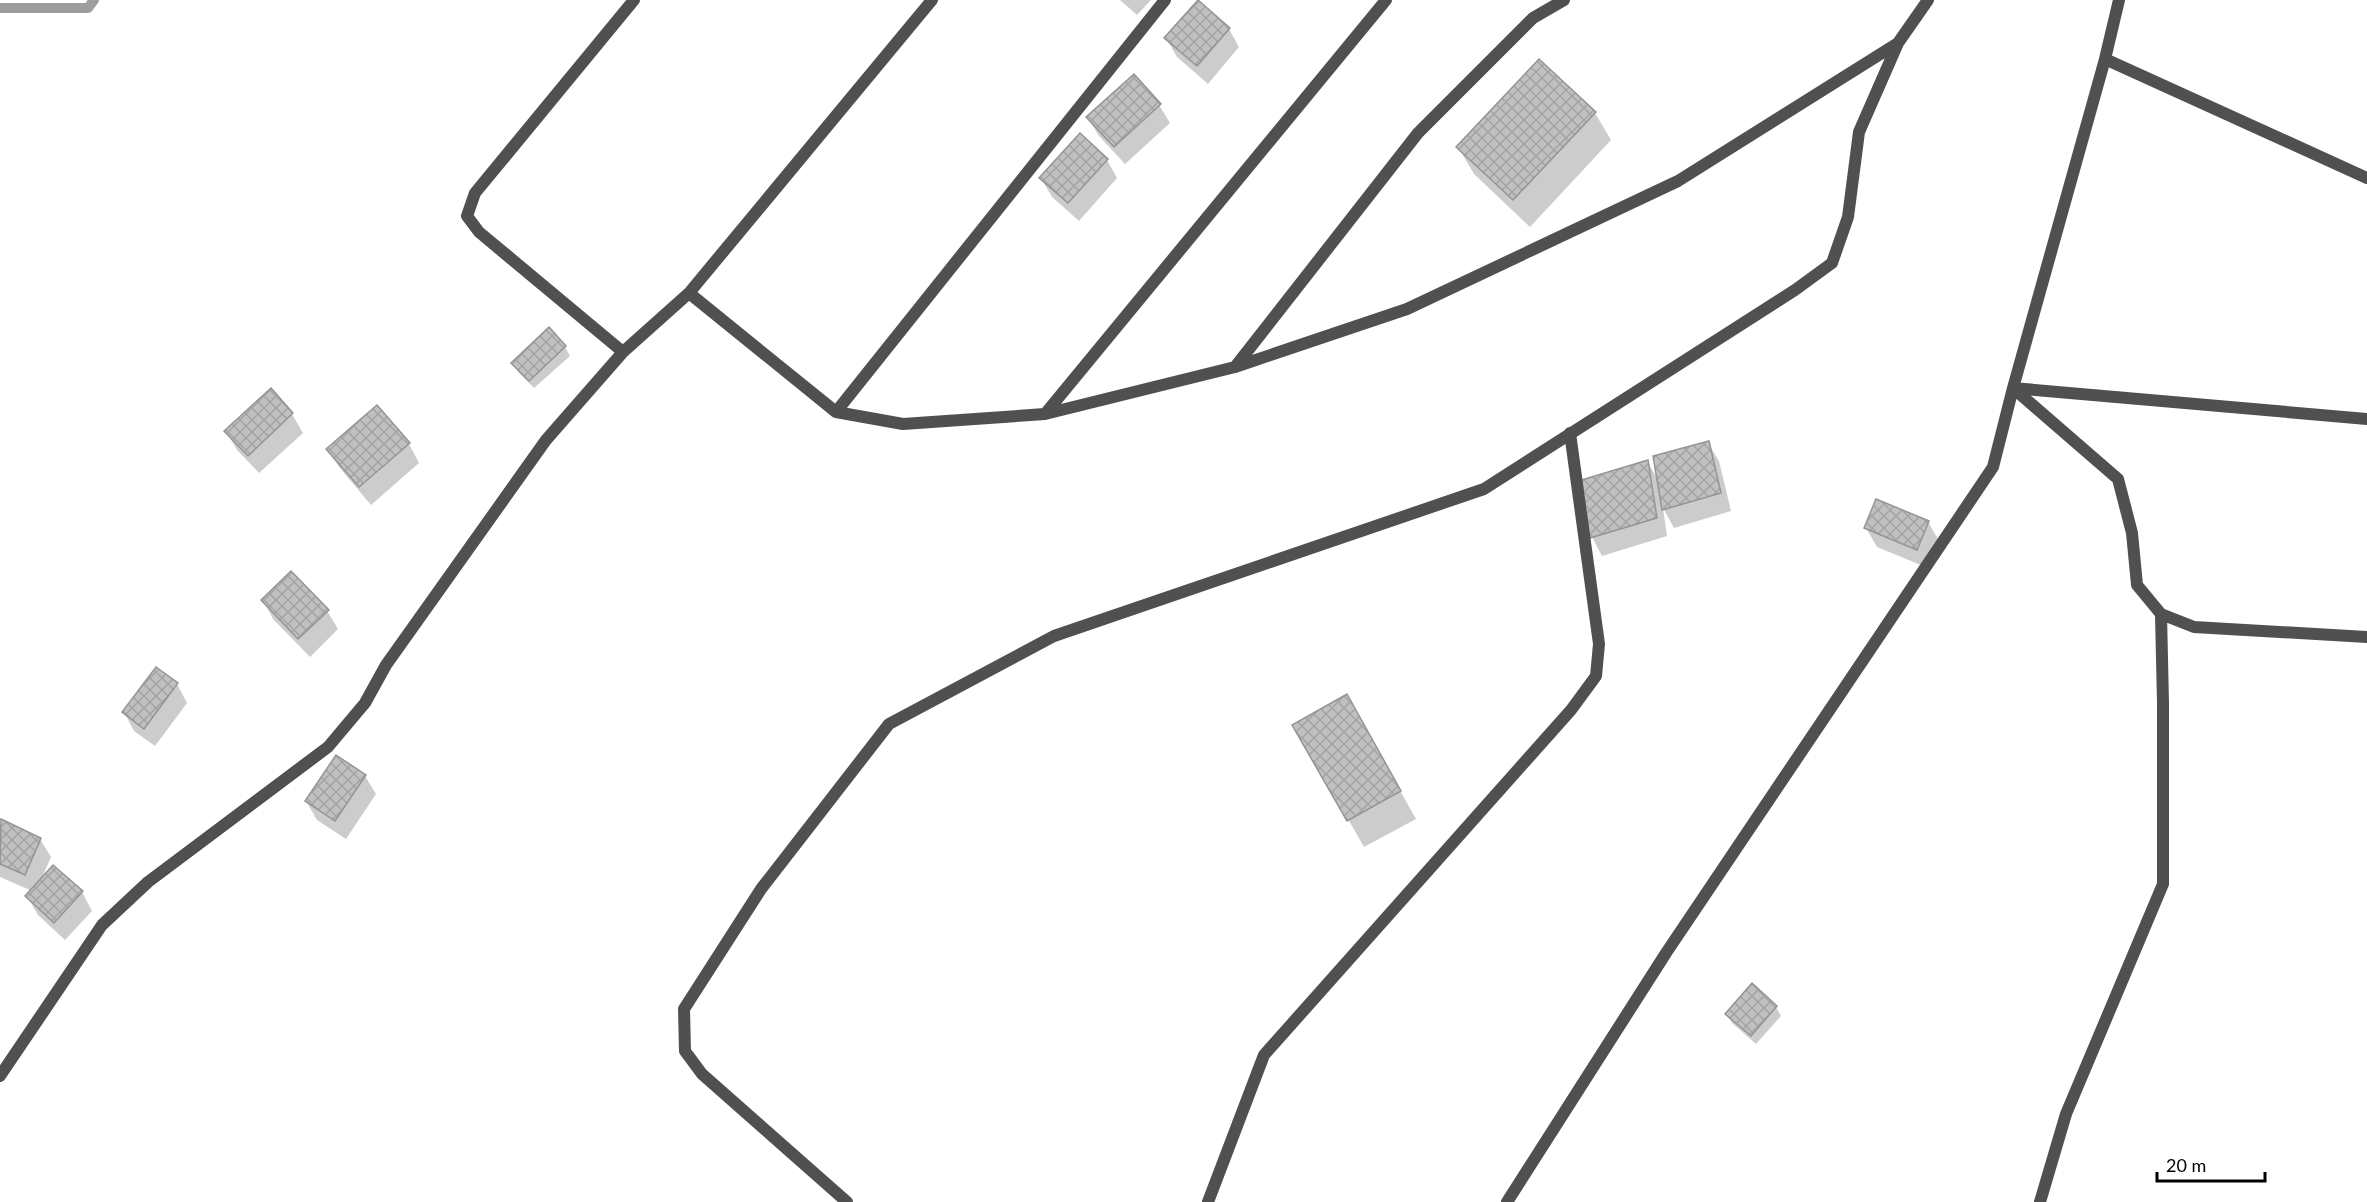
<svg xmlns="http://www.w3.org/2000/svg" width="2367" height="1202" viewBox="0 0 2367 1202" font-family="Lato,sans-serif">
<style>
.shadow{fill:#0003}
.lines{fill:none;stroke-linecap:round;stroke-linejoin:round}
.stream{stroke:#9e9e9e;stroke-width:10}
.building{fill:url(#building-cross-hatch);stroke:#949494;stroke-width:1.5}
.minor{stroke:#505050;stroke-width:12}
</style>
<defs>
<pattern id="building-cross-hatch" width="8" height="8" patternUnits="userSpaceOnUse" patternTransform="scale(1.5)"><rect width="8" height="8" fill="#c0c0c0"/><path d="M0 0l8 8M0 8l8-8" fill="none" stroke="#a3a3a3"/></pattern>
</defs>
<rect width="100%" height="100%" fill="#fff"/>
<!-- shadow -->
<path class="shadow" d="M1120 0H1151L1137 15Z
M1229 29 1239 47 1208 84 1177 57 1166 38Z
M1539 61 1595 113 1611 140 1530 227 1474 174 1458 147Z
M1159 105 1170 123 1125 164 1099 136 1088 118Z
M1107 160 1117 178 1079 221 1052 197 1041 178Z
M565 347 570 356 534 388 518 372 513 363Z
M270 390 292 414 303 433 259 473 237 450 226 431Z
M377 407 409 444 419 463 371 505 339 467 328 449Z
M1708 443 1719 461 1731 511 1674 528 1663 508 1667 536 1602 556 1592 537 1647 461 1658 480Z
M1928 522 1939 541 1928 568 1877 547 1866 528Z
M263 600 327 611 338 629 310 657 273 619Z
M177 684 187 703 155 746 134 731 124 712Z
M1362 723 1416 819 1364 847 1294 725Z
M365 776 376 794 346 839 317 820 306 801Z
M2 821 40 839 51 857 41 880 82 892 92 911 65 940 38 915 27 896 32 891 0 877V826Z
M1776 1007 1781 1016 1756 1044 1732 1023 1727 1014Z"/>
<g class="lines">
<!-- stream -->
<path class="stream" d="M0 8H88L94 0"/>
</g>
<!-- building -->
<path class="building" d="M1198 0 1230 28 1197 66 1164 38Z
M1539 59 1596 112 1513 200 1456 147Z
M1134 74 1161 104 1114 147 1086 117Z
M1080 133 1108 159 1068 203 1039 178Z
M549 327 566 346 529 381 511 363Z
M271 388 293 413 248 456 224 431Z
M377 405 410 443 359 487 326 449Z
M1709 441 1721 493 1662 510 1653 456Z
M1648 460 1657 518 1590 538 1578 481Z
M1876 499 1929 521 1917 550 1864 528Z
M291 571 329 610 298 639 261 600Z
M156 667 178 683 144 729 122 712Z
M1347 694 1401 791 1347 821 1292 725Z
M336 755 366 775 335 821 305 801Z
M1 819 41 838 25 875 0 864Z
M53 865 83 891 54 923 25 896Z
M1752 983 1777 1006 1751 1036 1725 1014Z"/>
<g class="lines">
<!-- minor -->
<path class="minor" d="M932 0 689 293 836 412 903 424 1045 414 1386 0
M2119 0 2105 59 2013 388 2118 479 2132 533 2137 585 2161 614 2194 627 2367 637
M2105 59 2367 178
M623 352 479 232 467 216 475 193 634 0
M1235 367 1407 309 1678 181 1898 43 1928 0
M836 412 1165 0
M1045 414 1235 367 1418 133 1533 18 1564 0
M0 1076 102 925 148 882 328 747 365 703 386 665 546 440 623 352 689 293
M847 1202 702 1074 685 1051 684 1009 761 889 889 724 1054 636 1484 489 1795 290 1832 263 1848 217 1859 132 1898 43
M1208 1202 1264 1055 1571 710 1596 676 1599 644 1570 433
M1507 1202 1666 953 1993 467 2013 388 2367 419
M2040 1202 2066 1114 2163 884V703L2161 614"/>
</g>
<!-- scale -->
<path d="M2157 1172v9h108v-9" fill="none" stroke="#000000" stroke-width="3"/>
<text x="2166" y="1172" font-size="18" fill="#000000" stroke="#ffffff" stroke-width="4.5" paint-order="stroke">20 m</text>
</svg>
